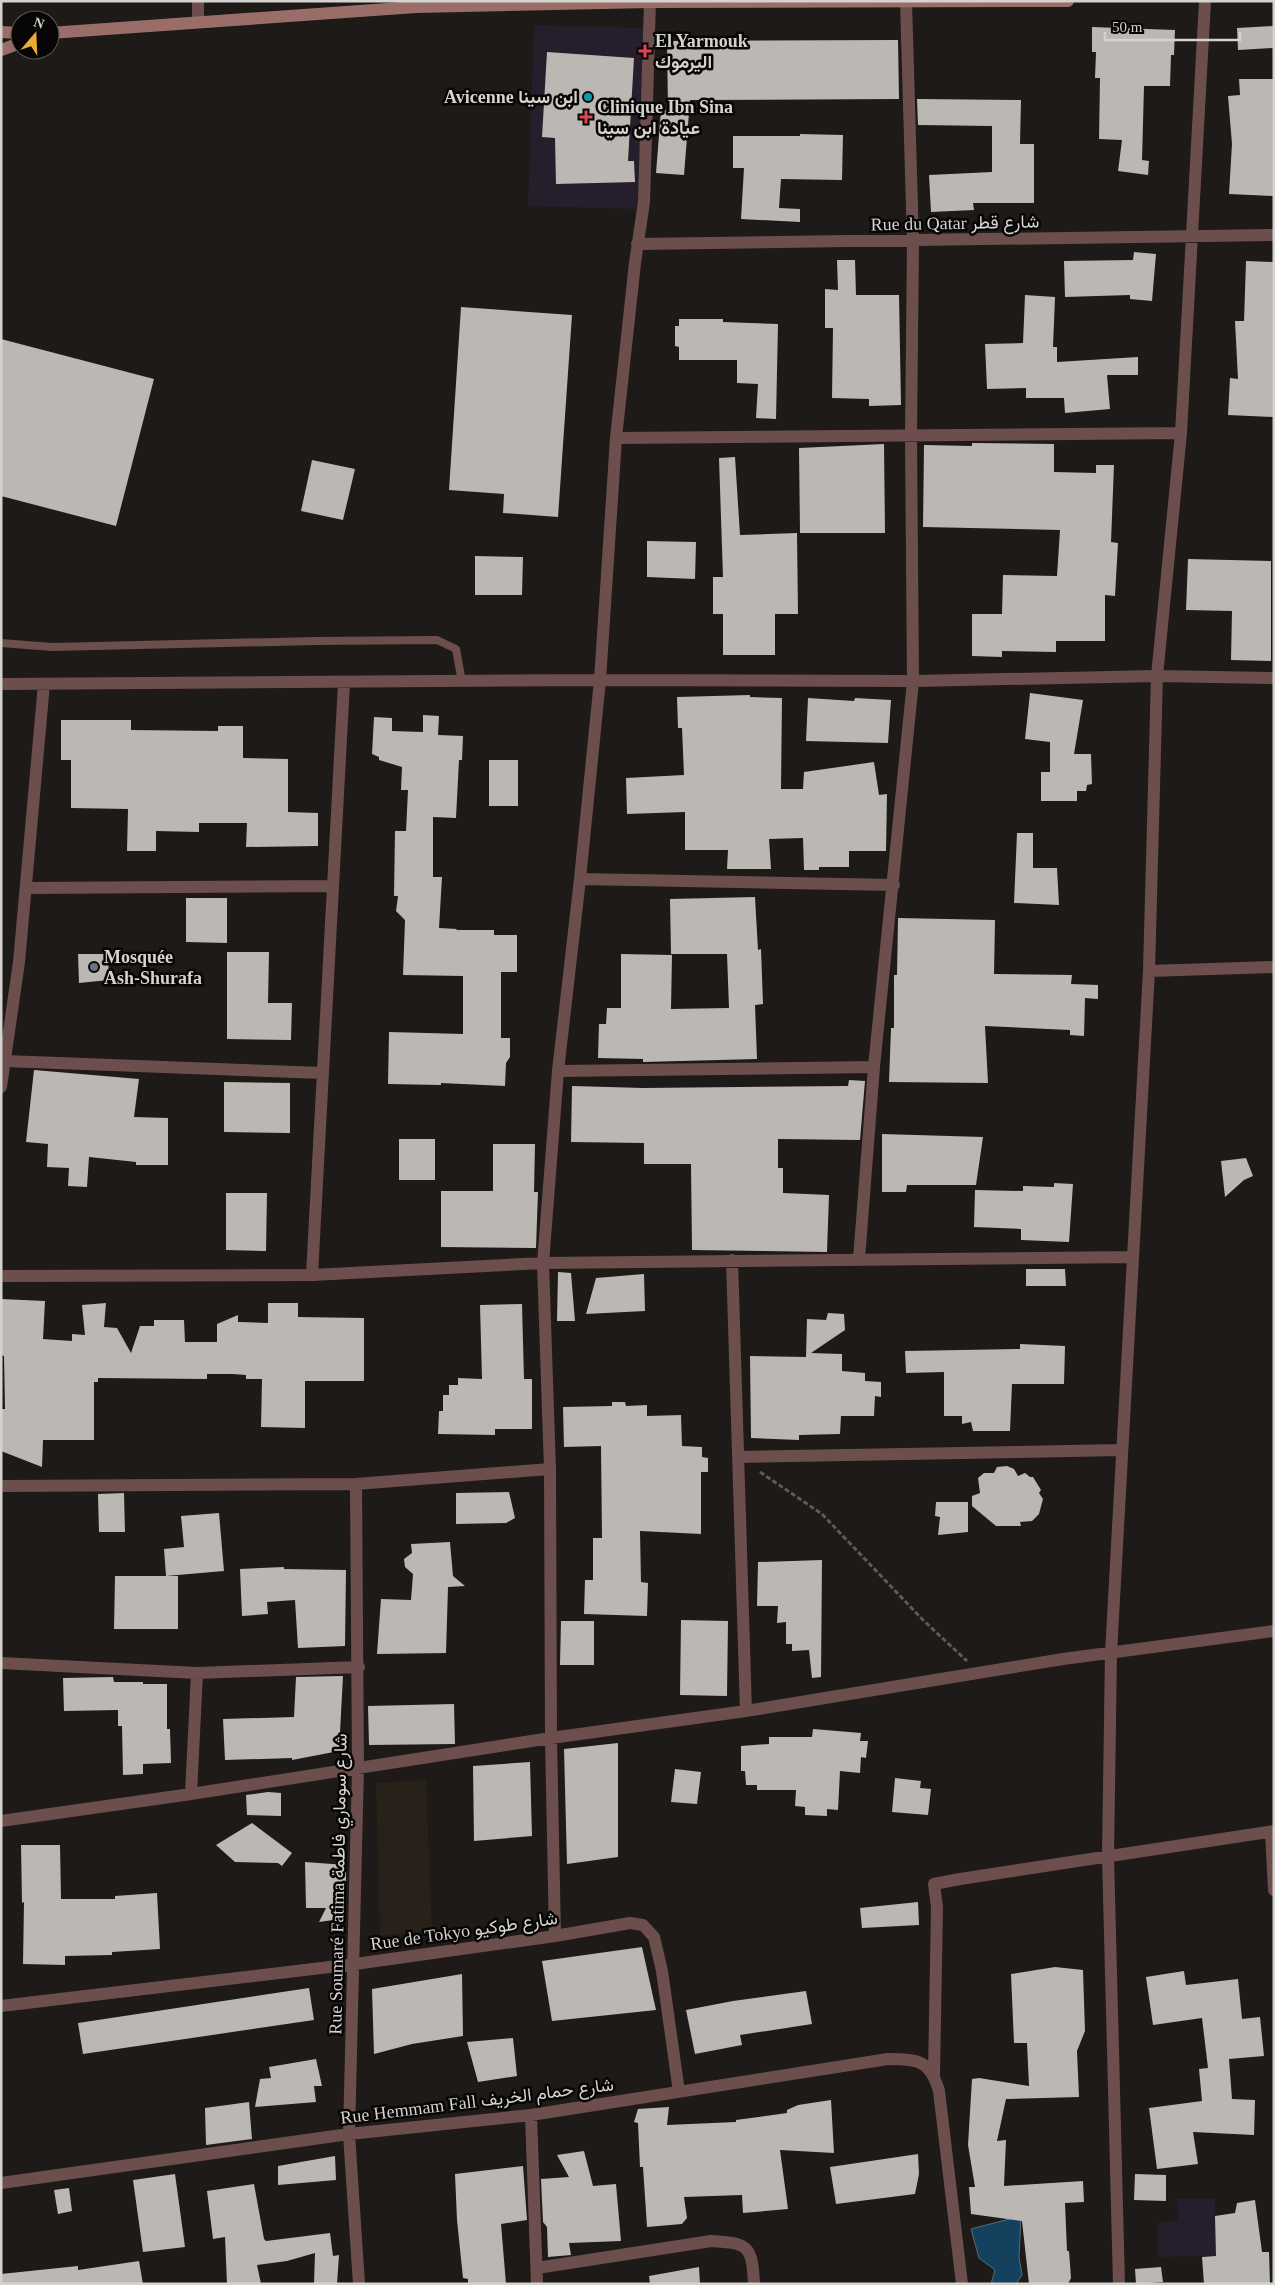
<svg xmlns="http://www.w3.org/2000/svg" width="1275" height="2285" viewBox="0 0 1275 2285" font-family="'Times New Roman',Vazirmatn,serif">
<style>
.built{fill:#28211a}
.medical{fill:#271e2d}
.water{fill:#14425e;stroke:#4e6e80}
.building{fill:#bbb8b3}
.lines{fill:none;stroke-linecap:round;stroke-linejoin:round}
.path{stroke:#5d5a57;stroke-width:3;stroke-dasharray:5 2.5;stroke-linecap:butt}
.lane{stroke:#6c4f4d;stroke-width:8}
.street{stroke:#6c4f4d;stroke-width:12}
.secondary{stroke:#9a6d69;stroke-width:12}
.health-dot{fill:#e0444e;stroke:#070605;stroke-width:2}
.culture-dot{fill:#0f9aa8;stroke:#070605;stroke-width:2}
.worship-dot{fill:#6b7280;stroke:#070605;stroke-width:2}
.labels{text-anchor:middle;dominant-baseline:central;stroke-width:5;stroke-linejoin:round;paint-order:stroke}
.poi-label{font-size:18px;font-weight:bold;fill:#d4d3d0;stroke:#070605;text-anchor:start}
.street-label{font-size:18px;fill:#d4d3d0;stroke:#070605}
</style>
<rect width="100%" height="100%" fill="#1d1a17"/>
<!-- built -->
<path class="built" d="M426 1780 432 1931 380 1936 376 1783Z"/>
<!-- medical -->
<path class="medical" d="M534 25 645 28 639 209 528 206Z
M1173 2199H1215L1216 2256 1158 2257V2222L1178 2221V2203Z"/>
<!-- water -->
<path class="water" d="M1021 2216 1019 2257 1022 2275 1016 2284H991L995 2270 979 2258 971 2229Z"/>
<!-- building -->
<path class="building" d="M1274 26V48L1238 50 1237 28Z
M1092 27 1175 30 1174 55H1171L1170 86H1144L1142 160 1149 161 1148 175 1118 171 1122 140 1099 139 1100 78H1095L1096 52H1092Z
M898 40 899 99 690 100 684 175 656 173 661 110 668 111 667 41Z
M547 52 634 58 628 161H634L635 182 556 184 555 138 542 137Z
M1239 79H1274L1273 196 1229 194 1232 144 1228 96 1240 95Z
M917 99 1021 100 1020 144H1034V203H973L974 210 931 212 929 175 992 172V126L918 125Z
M800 134 843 135 842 180 781 179 779 208 800 209V222L741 219 744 168H733V136H800Z
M1134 252 1156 254 1152 301 1130 299V295L1065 297 1064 261 1133 260Z
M837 260H855L856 295H899L901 405 869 406V399L832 398 833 328H825V289L838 290Z
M1246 261 1274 262V417L1228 415 1230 378 1238 379 1235 321H1244Z
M1025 295 1055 297 1053 347H1057V362L1138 357V375H1107L1110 409 1065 413 1064 398H1026V388L987 389 985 344 1023 343Z
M461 307 572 315 558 517 503 513 504 494 449 490Z
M679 319H723V322L778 324 776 419 756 418 758 384 737 383V360H679V347L675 346V326H679Z
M1 339 154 379 116 526 1 496Z
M972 443 1054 444V472L1096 473V465H1114L1111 542 1118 543 1115 596 1105 595V641H1056V652L1002 651V657L972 656V614H1002L1003 575 1057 576 1060 530 923 527 924 445 972 446Z
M884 444 885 533H800L799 448Z
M735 457 740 535 797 533 798 614H775V655H723V614H713V577H723L719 458Z
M312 460 355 469 343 520 301 511Z
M647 541 696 542 695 579 647 577Z
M475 556 523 557 522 595H475Z
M1188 559 1271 561V661L1231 660 1232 611 1186 610Z
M1030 693 1083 700 1074 754H1091L1092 784 1087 785 1086 791H1077V801H1041V772H1050V742L1025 739Z
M750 695V697L782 698 781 789H803L804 772 874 762 879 795 887 794 886 851H849V867H819V870H804L803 838 769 839 771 869H727L728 850H685V812L627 814 626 778 684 775 682 728H678L677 697Z
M808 698 854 701 855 698 891 700 888 743 806 741Z
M423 715 439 716 438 735 463 736 462 760H459L456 818 433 817V877H442L439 928 457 929 456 930H494V935H517V972H501V1038H510V1057L506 1063 505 1086 441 1083V1085L388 1084 389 1032 463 1034V976L403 975 405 920 396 911 398 896H394L395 831H406L408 790H401L402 767 379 760V757L372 754 374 717 392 718V731L423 732Z
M61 720H131V730L218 731V726H243V758L288 759V812L318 813V846L246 847 247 823H199V832L156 831V851H127L128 809 71 808V760H61Z
M489 760H518V806H489Z
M1017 833H1033V868H1057L1059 905 1014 903Z
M755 897 758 950 761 949 763 1004 755 1005 757 1059 643 1062V1059L598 1058 599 1024H606L607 1008H621V954L672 955 671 1009 729 1008 727 954H671L670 899Z
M186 898H227V943L186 942Z
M898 918 995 920 994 974 1072 975 1071 984 1098 985V999L1085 998 1084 1036 1070 1035V1030L985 1026 988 1083 889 1082 891 1028H894V975H897Z
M227 952H269L268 1003H292L291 1040 227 1039Z
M78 954H108L109 980 79 983Z
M34 1070 139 1079 134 1117 168 1118V1165H136V1162L89 1157 87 1187 68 1186 69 1168 47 1167 48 1144 26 1142Z
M849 1080 865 1081 860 1140 778 1139V1168H783V1193L829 1195 827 1252 692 1250 691 1164H644V1143L571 1142 572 1086 643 1088 848 1086Z
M224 1082 290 1083V1133L224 1132Z
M882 1134 983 1137 976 1185H907L906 1192H882Z
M399 1139H435V1180H399Z
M493 1144H535L534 1192H538L536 1248 441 1247V1191H493Z
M1246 1158 1253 1176 1244 1180 1225 1197 1221 1161Z
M1054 1183 1073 1184 1069 1242 1021 1240V1229L974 1227 975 1190 1023 1191V1186L1054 1187Z
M226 1193H267L266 1251 226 1250Z
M1026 1269H1065L1066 1286H1026Z
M558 1272 571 1273 575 1321H557Z
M644 1274 645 1311 586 1314 596 1278Z
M1 1299 45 1301 43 1339 72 1341V1334L85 1335 82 1305 106 1303 104 1327 117 1328 131 1353 140 1326H154V1320H184L185 1342H217V1324L238 1315V1322L268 1323V1303H298V1317L364 1318V1381H305V1428L261 1427 262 1379H246V1375L233 1374H207V1379L98 1378V1382H94V1440H43L42 1467 1 1451V1409H5L4 1356 1 1355Z
M522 1304 524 1379H532V1429H495V1435L438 1434 439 1411H443V1395H449V1385H458V1378L482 1379 480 1305Z
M828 1313 844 1314 845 1330 811 1353 842 1354V1371L865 1373V1381L881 1382V1397L875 1396 874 1416H841L840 1434 799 1435V1440L751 1438 750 1356 806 1357 807 1319 826 1320Z
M1020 1344 1065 1346 1064 1384H1012L1010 1431H973L971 1422 962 1424V1416H944V1372L906 1373 905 1351 1020 1349Z
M612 1402H625L626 1406 647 1405V1416L681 1415 682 1446 702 1447V1457L708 1458V1472H701V1534L640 1531 641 1582 648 1583 647 1616 584 1614 585 1580H593V1538H602L601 1446 564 1447 563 1407 612 1406Z
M1007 1466 1014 1469 1018 1476 1025 1473 1030 1477H1033L1041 1490 1039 1493 1043 1499 1039 1514 1032 1521 1020 1522 1021 1526H996L972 1506V1496L980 1493 978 1478 984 1473H994L997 1467Z
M509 1492 515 1518 506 1523 456 1524V1493Z
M124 1493 125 1532H99L98 1494Z
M936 1502H968V1532L938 1535 940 1517 935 1516Z
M219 1513 224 1571 166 1576 164 1549 184 1547 181 1516Z
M450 1542 453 1576 465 1586 448 1587 446 1653 377 1654 381 1599 411 1600 413 1574 405 1567 404 1559 412 1553 411 1544Z
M822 1560 821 1677 812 1678 809 1650 792 1651V1644H786V1622L777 1623 778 1606H757L758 1562Z
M284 1567V1569L346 1570 345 1646 298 1648 295 1600 267 1602 268 1614 242 1616 240 1569Z
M115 1576H178V1629H114Z
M681 1620 728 1621 727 1696 680 1695Z
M561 1621H594V1665H560Z
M343 1676 339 1751 292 1760V1758L225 1760 223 1719 294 1717 296 1677Z
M113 1677 114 1682H143V1684H167V1729H170L171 1763 143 1764V1774L123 1775 122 1726H118V1710L64 1711 63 1678Z
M454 1704 455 1744 369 1745 368 1706Z
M813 1729 861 1733 860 1741H868L866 1758 861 1757 860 1773 840 1771 838 1810 827 1809V1816L805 1815V1807L795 1806 796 1790H757V1785H746L745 1771H741V1746L769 1744V1737H812Z
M618 1743V1857L567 1864 564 1749Z
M530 1762 532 1836 474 1841 473 1766Z
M675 1769 701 1772 697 1804 671 1802Z
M895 1778 921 1781 920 1788 931 1789 928 1815 892 1812Z
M268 1792 281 1793V1816L247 1815 246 1795Z
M252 1823 292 1853 282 1866 278 1863 235 1862 216 1845Z
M21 1845H60L61 1899H115V1896L157 1893 160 1949 112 1952V1955L65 1956V1965L23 1964 24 1902 22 1903Z
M305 1862 346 1865V1908L338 1912 340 1919 319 1922 326 1908H306Z
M918 1902 919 1925 862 1928 860 1908Z
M642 1947 656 2010 552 2021 542 1961Z
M1055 1967 1083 1970 1085 2031 1077 2051 1079 2097 1006 2099 997 2141 1006 2140 1004 2186 1083 2181 1084 2202 1065 2203 1067 2251H1069L1071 2278 1068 2284H1029L1022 2221 971 2214 969 2187H975L968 2145 972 2079 979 2078 1029 2086 1027 2043H1014L1011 1974Z
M1184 1971 1186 1985 1238 1979 1242 2019 1260 2017 1264 2056 1229 2059 1232 2099 1255 2100 1254 2135 1193 2132 1198 2164 1157 2169 1149 2108 1202 2101 1199 2069 1208 2068 1202 2018 1153 2025 1146 1977Z
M462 1974 463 2036 412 2044 374 2054 372 1989Z
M309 1988 314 2020 83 2054 78 2023Z
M806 1991 812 2024 740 2035 742 2045 695 2054 686 2010 733 2001Z
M513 2038 517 2076 478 2082 467 2042Z
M316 2059 322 2086H314L316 2102 255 2107 260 2079 271 2078 269 2067Z
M831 2100 834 2153 780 2150 788 2209 743 2213 742 2195 684 2197 687 2218 682 2224 647 2227 643 2167H640L638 2123 634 2122 638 2109 669 2107 667 2125 736 2122V2120L787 2113V2110L798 2105Z
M249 2102 252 2139 206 2145 205 2108Z
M584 2151 593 2186 616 2184 621 2241 569 2243 571 2255 548 2257 547 2227 543 2222 541 2179 569 2177 557 2155Z
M918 2154 919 2174 915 2194 836 2204 830 2167Z
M335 2156 336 2180 278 2185V2166Z
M523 2166 527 2220 501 2224 506 2284H468V2279L463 2278 457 2220 455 2174Z
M175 2174 185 2247 143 2252 133 2180Z
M1135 2174 1166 2175V2201L1134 2200Z
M254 2184 264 2239 266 2241 330 2233 333 2256 339 2255 337 2284H314L315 2253 287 2261 257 2265 261 2284H227L225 2237 213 2239 207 2191Z
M69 2188 72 2211 58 2214 54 2190Z
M1255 2200 1262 2252H1269L1270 2284H1204L1202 2257 1216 2256 1215 2216 1235 2213 1237 2203Z
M139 2261 143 2284H1V2274L78 2266V2270Z
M699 2267 700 2284H650L649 2276Z
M1161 2267 1163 2282 1136 2284 1135 2269Z"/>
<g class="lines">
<!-- path -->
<path class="path" d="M760 1472 822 1514 923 1620 967 1661"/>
<!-- lane -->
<path class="lane" d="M1 643 52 647 316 641 437 640 456 649 462 682"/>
<!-- street -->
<path class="street" d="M198 1V21
M637 244 1274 235
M616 438 1181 433
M1 684 600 680 913 681 1157 676 1274 678
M580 879 894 885
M26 888 333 886
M1149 971 1274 967
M5 1061 323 1073
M558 1071 874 1067
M1 1087 19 962 44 684
M859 1259 874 1067 913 681 911 436 913 242 906 1
M732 1260 746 1711
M312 1275 344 683
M1 1276 312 1275 543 1263 1132 1257
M739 1457 1121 1450
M356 1484 358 1768 349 2134 359 2284
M1 1486 356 1484 550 1469
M1 1663 197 1673 359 1667
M191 1794 197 1673
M1 1821 191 1794 551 1738 746 1711 1063 1659 1274 1631
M1271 1832 1274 1890
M555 1936 551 1738 550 1469 543 1263 558 1071 580 879 600 680 616 438 635 263 644 202 650 1
M1 2006 355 1964 555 1936 630 1923 643 1925 654 1937 662 1971 679 2092
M934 2075 937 1907 934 1884 960 1879 1274 1831
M531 2115 537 2284
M1 2183 349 2134 531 2115 888 2059C918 2059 930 2060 939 2091L962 2284
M537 2268 711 2241C749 2243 752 2246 754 2284
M1119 2284 1108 1856 1111 1653 1149 971 1157 676 1181 433 1205 1"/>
<!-- secondary -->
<path class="secondary" d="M1 32 20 33
M50 33 416 7 650 2 1068 1
M1 50 20 43"/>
</g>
<!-- markers -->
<g class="health-dot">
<path d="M642.5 43.5h5v5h5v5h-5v5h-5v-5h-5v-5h5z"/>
<path d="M583.5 109.5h5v5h5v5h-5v5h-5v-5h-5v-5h5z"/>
</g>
<circle class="culture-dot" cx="588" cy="97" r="5"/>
<circle class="worship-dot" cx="94" cy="967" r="5"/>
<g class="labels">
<!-- poi labels -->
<g class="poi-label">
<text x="655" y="41">El Yarmouk<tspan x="655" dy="21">اليرموك</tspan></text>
<text x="578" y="97" text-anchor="end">Avicenne ابن سينا</text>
<text x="597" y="107">Clinique Ibn Sina<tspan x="597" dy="21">عيادة ابن سينا</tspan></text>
<text x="104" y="957">Mosquée<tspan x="104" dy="21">Ash-Shurafa</tspan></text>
</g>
<!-- street labels -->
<g class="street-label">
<text transform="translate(955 223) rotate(-1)">Rue du Qatar شارع قطر</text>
<text transform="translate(338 1884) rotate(-89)">Rue Soumaré Fatima شارع سوماري فاطمة</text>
<text transform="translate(464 1931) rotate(-8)">Rue de Tokyo شارع طوكيو</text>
<text transform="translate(477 2101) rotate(-7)">Rue Hemmam Fall شارع حمام الخريف</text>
</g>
</g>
<!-- border -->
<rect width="1275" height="2285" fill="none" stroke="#d4d3d0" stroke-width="5"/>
<!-- north arrow -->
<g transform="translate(35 35) rotate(19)"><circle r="24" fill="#070605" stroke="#595856"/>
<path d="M0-4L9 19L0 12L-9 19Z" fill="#e9ab38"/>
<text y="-8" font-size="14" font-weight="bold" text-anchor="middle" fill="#d4d3d0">N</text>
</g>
<!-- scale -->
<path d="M1105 32v8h135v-8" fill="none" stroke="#d4d3d0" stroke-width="2.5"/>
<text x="1112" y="32" font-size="15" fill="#d4d3d0" stroke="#070605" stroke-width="4" paint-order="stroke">50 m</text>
</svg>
